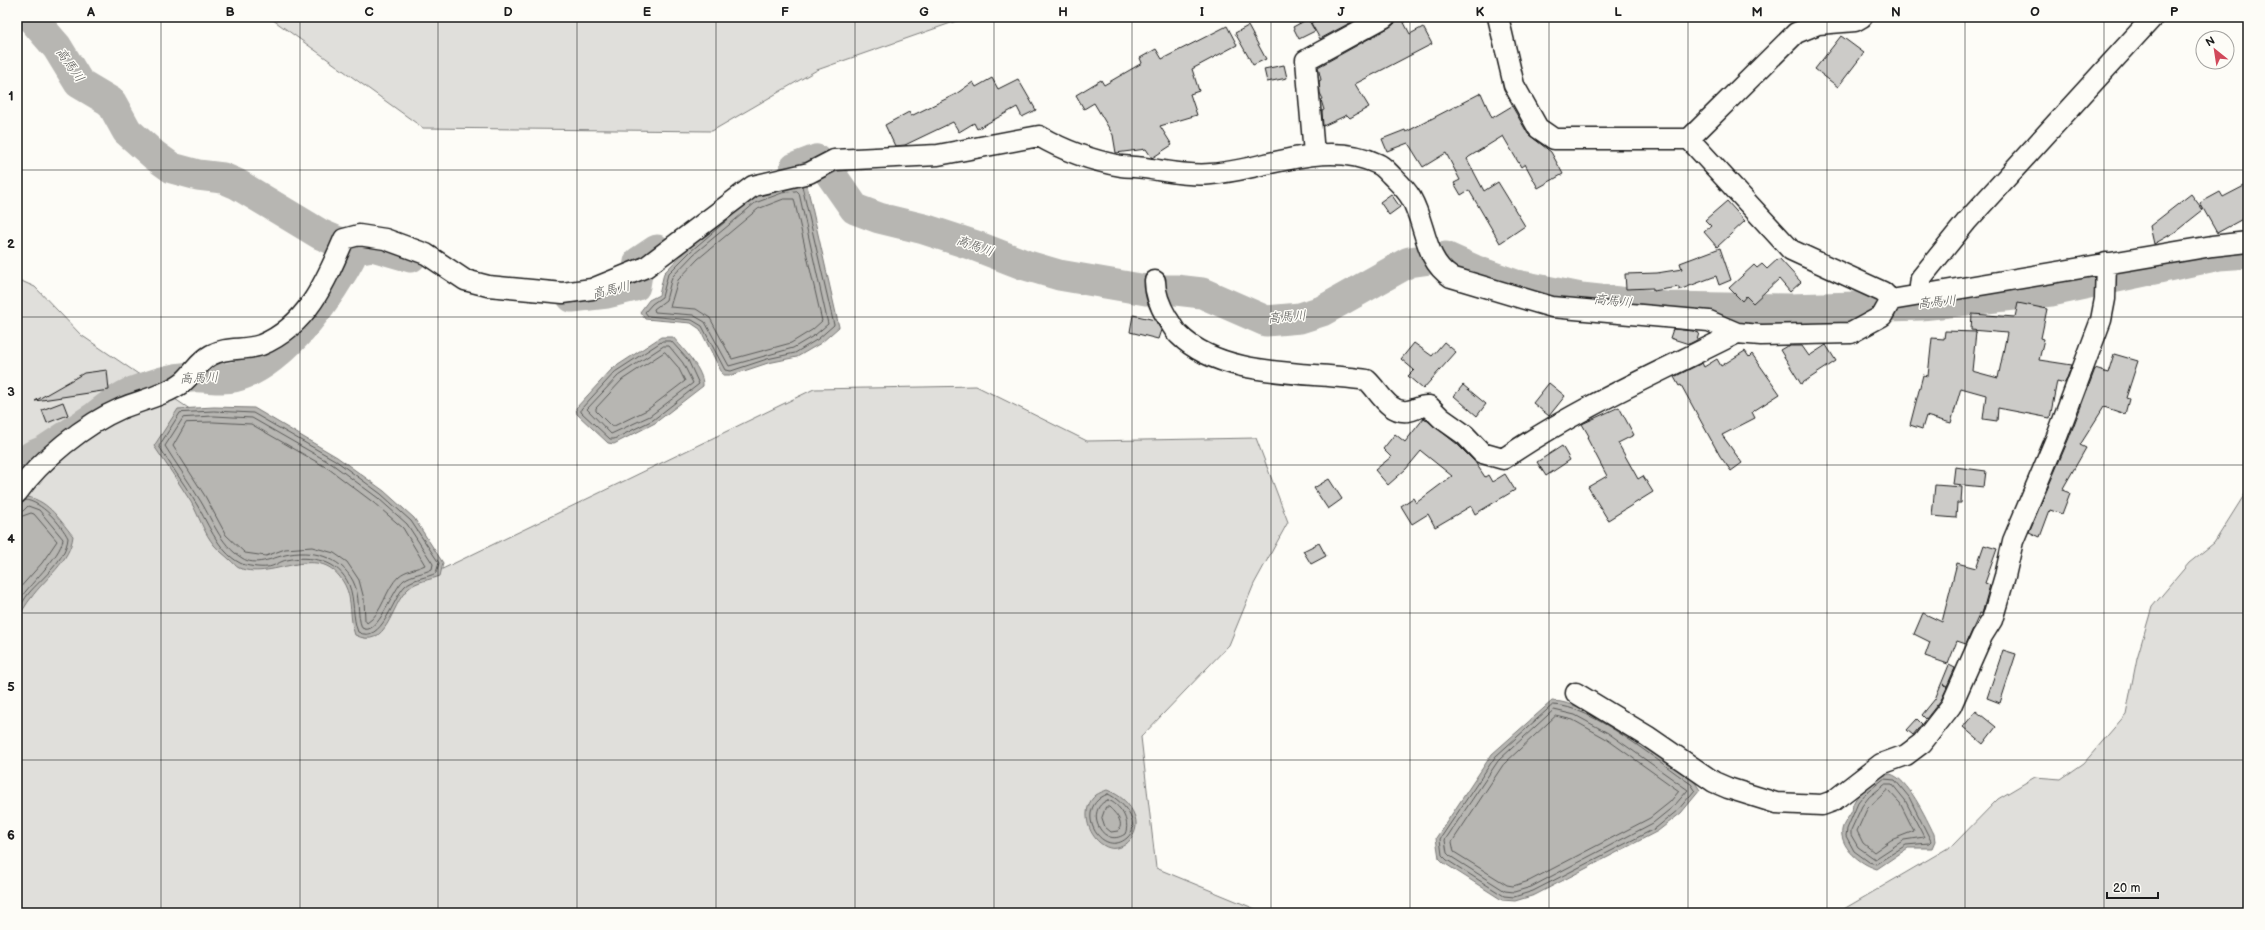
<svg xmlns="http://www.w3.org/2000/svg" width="2265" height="930" viewBox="0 0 2265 930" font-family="'Balsamiq Sans','Klee One',sans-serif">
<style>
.green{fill:#e0dfdb;stroke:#7e7e7c}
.water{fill:#b7b6b2;stroke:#797876}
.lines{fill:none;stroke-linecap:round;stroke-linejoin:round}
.shore{stroke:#5a5a58;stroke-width:1}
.river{stroke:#b7b6b2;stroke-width:31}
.building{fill:#cccbc8;stroke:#1c1c1c}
.minor-casing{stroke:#1c1c1c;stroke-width:23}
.minor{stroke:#fdfcf7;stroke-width:20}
.grid{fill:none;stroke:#1c1c1c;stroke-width:1;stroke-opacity:0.55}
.labels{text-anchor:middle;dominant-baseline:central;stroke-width:3;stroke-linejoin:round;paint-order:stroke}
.water-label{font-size:13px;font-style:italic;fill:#5a5a58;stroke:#fdfcf7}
.neatline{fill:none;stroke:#1c1c1c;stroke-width:1.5}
.grid-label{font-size:13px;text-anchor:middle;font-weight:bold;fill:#1c1c1c}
</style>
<rect width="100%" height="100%" fill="#fdfcf7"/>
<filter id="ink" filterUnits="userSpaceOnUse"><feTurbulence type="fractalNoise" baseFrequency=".025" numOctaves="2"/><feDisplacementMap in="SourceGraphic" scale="8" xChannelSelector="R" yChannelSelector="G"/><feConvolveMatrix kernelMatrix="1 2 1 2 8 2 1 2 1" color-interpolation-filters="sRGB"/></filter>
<g filter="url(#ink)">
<!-- green -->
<path class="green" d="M269 17H968L817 70 712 131 423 128Z
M17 279 35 287 81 335 432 574 814 389 976 386 1087 441 1256 438 1288 522 1254 584 1229 645 1141 737 1156 868 1265 913H17Z
M2248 489V913H1837L1953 845 1998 799 2035 777 2061 779 2084 763 2126 714 2137 658 2152 607 2189 563 2214 543Z"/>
<!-- water -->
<path class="water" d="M806 181 839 327 821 343 797 357 768 363 732 375H723L700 329 691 323 645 319 640 312 649 300 659 295 664 273 688 248 751 195Z
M661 337H673C683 349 704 370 703 386L655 423 614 444 608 443 577 414 576 408 612 369Z
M214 407 254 408 337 457 384 491 414 518 443 563 440 576C430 580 416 581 408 589 390 605 388 651 355 635 349 619 353 600 345 585 320 538 275 582 239 568 236 567 233 562 230 560 225 555 219 551 214 545 204 533 199 516 191 502 179 483 167 465 154 446L178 409Z
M22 496C48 499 57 517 73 536 70 562 45 578 31 598 26 604 22 612 17 619V505Z
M1552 701C1594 702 1658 757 1694 781L1700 790 1681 813 1658 831 1535 895 1515 901 1502 900 1444 863 1439 858 1436 838 1492 754Z
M1890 774C1908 778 1926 818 1934 834L1935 841 1932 848H1908L1877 869C1863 865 1845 852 1842 836 1840 826 1848 819 1852 811 1853 808 1852 805 1854 802 1860 790 1877 776 1890 774Z
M1107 790C1120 795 1130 803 1135 817 1141 835 1121 857 1103 845 1087 835 1080 808 1096 795 1099 793 1104 791 1107 790Z"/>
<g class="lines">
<!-- shore -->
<path class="shore" d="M797 191 799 193 828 324 815 335 793 348 729 366 705 322 693 315 655 312 654 309 666 300 672 277 694 254 735 220 755 203 782 193Z
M784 199H794L822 321 812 330 791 343 732 359 710 318 696 309 670 307 678 280 698 259 758 209Z
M732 216 691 251 668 274 662 297 652 304 645 312 648 316 692 320 702 326 725 370 731 371 767 359 795 353 818 339 834 325 802 186
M663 341H671L688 360 699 384 653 420 614 439H610L581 412V409L615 372Z
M664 346H669L683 363 693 383 650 416 611 434 587 409 618 376Z
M665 352 678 367 685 381 647 410 612 427 596 411V408L622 380Z
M214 411 253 413 335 460 381 494 411 521 439 563 436 573C427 578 413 578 405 586 392 599 382 645 358 632 352 617 355 600 349 585 339 560 310 555 287 560 280 561 274 567 267 567 261 568 245 566 240 563 217 551 207 520 194 500 183 482 170 465 159 446L180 413Z
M214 416 252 418 332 464 378 498 407 524 433 564 432 569C423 574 412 574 404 580 392 589 378 638 362 628 356 613 361 596 353 581 340 556 311 549 285 555 272 558 255 567 242 558 219 544 212 518 198 497 188 480 176 464 165 446L183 418Z
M213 422 251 424 329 469 374 503 403 528 425 565C417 569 406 570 399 576 385 589 383 613 367 623L365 620 364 599 359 580 347 562 334 553 312 547 285 549 266 556 245 553 226 535 205 496 173 446 186 423Z
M17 512 23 511 28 506 39 510 63 539C61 557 27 586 17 603
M17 518 31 513 34 514 57 541 42 563 17 591
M17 612C21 606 24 599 29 593 42 578 66 560 68 538 61 524 41 501 25 500
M1553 705C1592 705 1658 762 1691 784L1695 790 1678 810 1656 828 1533 891 1514 897 1504 896 1447 860 1442 855 1440 839 1495 757Z
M1554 710 1575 715 1608 733 1688 790 1674 806 1653 823 1531 887 1514 892 1505 891 1450 856 1447 853 1445 840 1498 761Z
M1556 716 1573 720 1605 738 1679 791 1670 802 1650 818 1529 881 1513 886 1507 885 1454 852 1452 842 1503 765Z
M1884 779 1895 780 1909 797 1931 841 1929 843 1906 845 1876 864 1869 862 1854 851 1846 836 1847 829 1858 803 1866 793Z
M1886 784H1892L1905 800 1924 837 1904 840 1875 859 1858 847 1851 835V830L1862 806 1869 797Z
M1888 790 1900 803 1914 831 1891 840 1874 852 1863 843 1857 831 1867 809Z
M1108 794C1122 800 1143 824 1127 838 1101 860 1071 807 1108 794Z
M1108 800C1120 804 1131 821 1125 834 1102 850 1083 809 1108 800Z
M1106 807H1109C1115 813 1125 822 1118 831L1111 832 1105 827 1102 818Z"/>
<!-- river -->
<path class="river" d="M31 17 57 47 79 83 111 102 127 131 154 155 172 168 198 175 223 178 237 184 320 234 355 249 373 246 411 257
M795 168 816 160 827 169 855 209 879 218 924 229 976 246 1025 265 1059 275 1146 290H1176L1202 293 1266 321 1300 318 1322 311 1409 262 1445 257 1474 270 1516 285 1581 298 1666 307 1790 309 1921 305 2051 291 2219 255 2248 253
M572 297 607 293 635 286 639 262 657 250
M17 478 32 456 44 451C61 440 78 428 95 417 106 408 120 397 133 392 152 385 171 378 192 377 205 376 221 380 234 377 283 365 333 292 355 249"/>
</g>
<!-- building -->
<path class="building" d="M1321 17H1361L1320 39 1311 23Z
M1396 17H1401L1410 34 1423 27 1432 44 1355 84 1369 107 1350 118 1347 115 1323 126 1322 111 1324 110 1321 100 1323 99 1320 93 1319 81 1321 80 1318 67 1390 27 1395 23Z
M1308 19 1315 31 1299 39 1293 27Z
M1227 26 1237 45 1192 69 1199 91 1190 94 1197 115 1160 126 1172 145 1152 158 1146 149 1116 153 1113 135 1094 103 1084 109 1076 95 1101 80 1104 85 1142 63 1140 58 1156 49 1162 59Z
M1248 26 1266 59 1253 65 1235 33Z
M1841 36 1864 53 1838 87 1815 69Z
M1284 65 1287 78 1267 82 1264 69Z
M992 78 998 89 1018 79 1036 110 1022 117 1017 107 977 129 974 123 959 132 953 122 905 145 895 146 885 125 909 112 911 116 956 94 973 82 976 87Z
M1481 93 1492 118 1512 106 1528 134 1551 152 1563 174 1538 188 1525 164 1521 167 1503 136 1469 157 1467 159 1484 191 1498 182 1525 226 1500 243 1469 190 1461 195 1454 183 1460 180 1446 153 1423 167 1408 143 1387 151 1382 139 1405 130 1406 132Z
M2248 184V216L2217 233 2200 203 2220 192 2223 197Z
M1391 194 1400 207 1389 215 1380 202Z
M2191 194 2203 210 2175 232 2154 244 2150 226Z
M1727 201 1745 221 1717 247 1704 232 1711 226 1705 220Z
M1720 248 1731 280 1719 285 1716 276 1679 290V287L1653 291V288L1626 289 1625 274 1657 273 1682 269 1680 263Z
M1779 258 1801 282 1790 292 1779 279 1753 303 1746 296 1742 301 1729 288 1754 265 1757 268 1762 264 1767 269Z
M2018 303 2047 309 2041 338 2044 339 2039 360 2072 365 2065 383 2057 381 2050 418 1998 408 1997 421 1983 419 1986 395 1961 388 1951 423 1926 416 1922 429 1910 425 1923 375 1928 376 1932 338 1944 339 1945 331 1976 332 1972 371 1998 378 2007 333 1971 330 1972 314 2015 317Z
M1133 315 1155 320 1161 330 1158 339 1130 332Z
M1673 329 1693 331 1699 333 1697 340 1689 344 1670 338Z
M1444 342 1456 352 1423 389 1408 376 1414 370 1401 359 1414 343 1432 356Z
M1826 345 1836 361 1801 384 1780 350 1787 346H1802L1809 356Z
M1745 351 1749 357 1752 354 1780 394 1752 412 1755 418 1722 435 1742 463 1731 471 1720 456 1681 385 1679 386 1674 377 1702 363 1704 367 1717 359 1721 366Z
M2114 354 2138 361 2126 398 2129 399 2125 414 2104 407 2080 445 2086 448 2062 490 2070 493 2062 514 2050 510 2040 537 2029 532 2069 438 2095 369 2108 373Z
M107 370 109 390 35 401 84 373Z
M1549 383 1565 396 1549 416 1533 403Z
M1463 385 1486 404 1477 416 1454 396Z
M63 402 68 415 47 423 42 410Z
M1619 407 1634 435 1618 443 1638 479 1643 476 1653 492 1608 520 1588 487 1607 476 1587 438 1589 436 1582 424Z
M1424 418 1457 444 1475 462 1485 477 1488 475 1492 482 1505 474 1515 490 1475 514 1471 506 1435 527 1428 514 1412 524 1401 506 1413 498 1416 503 1452 476 1421 451 1406 469 1388 485 1375 470 1391 457 1383 449 1395 434 1405 442Z
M1562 446 1570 460 1546 476 1537 462Z
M1955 467 1986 471 1984 487 1953 484Z
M1329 479 1342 499 1328 509 1314 488Z
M1935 485 1962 487 1961 503H1957L1956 518 1932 516Z
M1319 543 1326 556 1311 564 1303 551Z
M1984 545 1997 549 1985 583 1990 585 1982 614 1980 613 1966 644 1957 641 1948 664 1925 656 1930 642 1914 634 1923 613 1942 622 1957 563 1976 568Z
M2003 650 2016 654 2000 703 1987 698Z
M1949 665 1955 668 1947 686 1943 684 1947 688 1941 700 1926 719 1922 715 1935 699Z
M1976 711 1996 727 1983 744 1963 727Z
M1917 719 1922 724 1913 735 1907 730Z"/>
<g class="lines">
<!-- minor casing -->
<g class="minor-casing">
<path id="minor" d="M1498 17 1514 85 1538 128 1554 139H1689L1791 250 1883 292 1891 300
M1689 139 1796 33 1818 24 1855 21 1862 17
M1314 154 1306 60 1385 17
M1155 281C1155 295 1160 306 1167 318 1171 323 1174 331 1179 335 1223 379 1310 371 1367 380 1379 391 1389 414 1408 411 1416 410 1420 405 1429 406L1441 418 1465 435 1482 453 1503 459C1577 408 1658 373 1737 333
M1919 294 1921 278 1967 221 2153 17
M17 493C40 460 85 424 122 408 142 400 166 395 183 382 193 374 198 362 211 355 227 346 244 351 261 345 307 326 326 281 344 239L359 235 385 239 426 254 465 280 488 286 563 293 592 289 646 267 753 186 809 173 834 160 938 155 1039 136C1063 150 1094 161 1121 166 1131 167 1141 167 1151 169 1171 172 1191 176 1211 174 1265 170 1325 138 1378 164 1383 166 1387 171 1391 175 1398 182 1406 189 1411 198 1426 224 1424 260 1451 277L1552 307 1709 321 1737 333 1761 335 1851 333 1882 316 1891 300 2212 246 2248 242
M1576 693 1647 736 1714 782 1728 788 1776 803 1822 805 1833 801 1881 764 1906 755 1922 743 1951 706 1982 636 1992 620 2005 576 2013 541 2058 434 2101 320 2105 299 2106 263"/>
</g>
<!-- minor -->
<use href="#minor" class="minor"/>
</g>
</g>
<!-- grid -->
<path class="grid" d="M161 17V913M300 17V913M438 17V913M577 17V913M716 17V913M855 17V913M994 17V913M1132 17V913M1271 17V913M1410 17V913M1549 17V913M1688 17V913M1827 17V913M1965 17V913M2104 17V913M17 170H2248M17 317H2248M17 465H2248M17 613H2248M17 760H2248"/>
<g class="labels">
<!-- water labels -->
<g class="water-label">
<text transform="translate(70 65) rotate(55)">高馬川</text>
<text transform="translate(975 246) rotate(19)">高馬川</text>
<text transform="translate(611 290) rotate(-13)">高馬川</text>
<text transform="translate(1613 301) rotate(6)">高馬川</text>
<text transform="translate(1937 302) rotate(-5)">高馬川</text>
<text transform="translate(1287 317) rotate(-5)">高馬川</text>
<text transform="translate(199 378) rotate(-2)">高馬川</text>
</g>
</g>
<!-- margin -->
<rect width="2265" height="930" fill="none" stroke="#fdfcf7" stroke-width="44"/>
<!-- north arrow -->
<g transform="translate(2215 50) rotate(330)"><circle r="19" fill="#fdfcf7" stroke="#a3a29f"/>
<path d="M0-3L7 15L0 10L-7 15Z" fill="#d1495b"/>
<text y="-6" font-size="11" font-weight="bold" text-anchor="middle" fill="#1c1c1c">N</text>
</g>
<!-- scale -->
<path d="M2107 892v6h51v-6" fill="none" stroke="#1c1c1c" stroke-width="2"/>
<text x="2113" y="892" font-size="12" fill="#1c1c1c" stroke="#fdfcf7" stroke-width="3" paint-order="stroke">20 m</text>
<rect x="22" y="22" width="2221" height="886" class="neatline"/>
<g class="grid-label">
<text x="91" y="16">A</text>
<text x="230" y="16">B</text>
<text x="369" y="16">C</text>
<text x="508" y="16">D</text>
<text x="647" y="16">E</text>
<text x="785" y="16">F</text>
<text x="924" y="16">G</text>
<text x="1063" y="16">H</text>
<text x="1202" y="16">I</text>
<text x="1341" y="16">J</text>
<text x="1480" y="16">K</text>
<text x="1618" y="16">L</text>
<text x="1757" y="16">M</text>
<text x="1896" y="16">N</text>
<text x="2035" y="16">O</text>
<text x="2174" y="16">P</text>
<text x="11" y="100">1</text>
<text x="11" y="248">2</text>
<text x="11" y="396">3</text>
<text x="11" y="543">4</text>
<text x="11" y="691">5</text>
<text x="11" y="839">6</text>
</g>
</svg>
